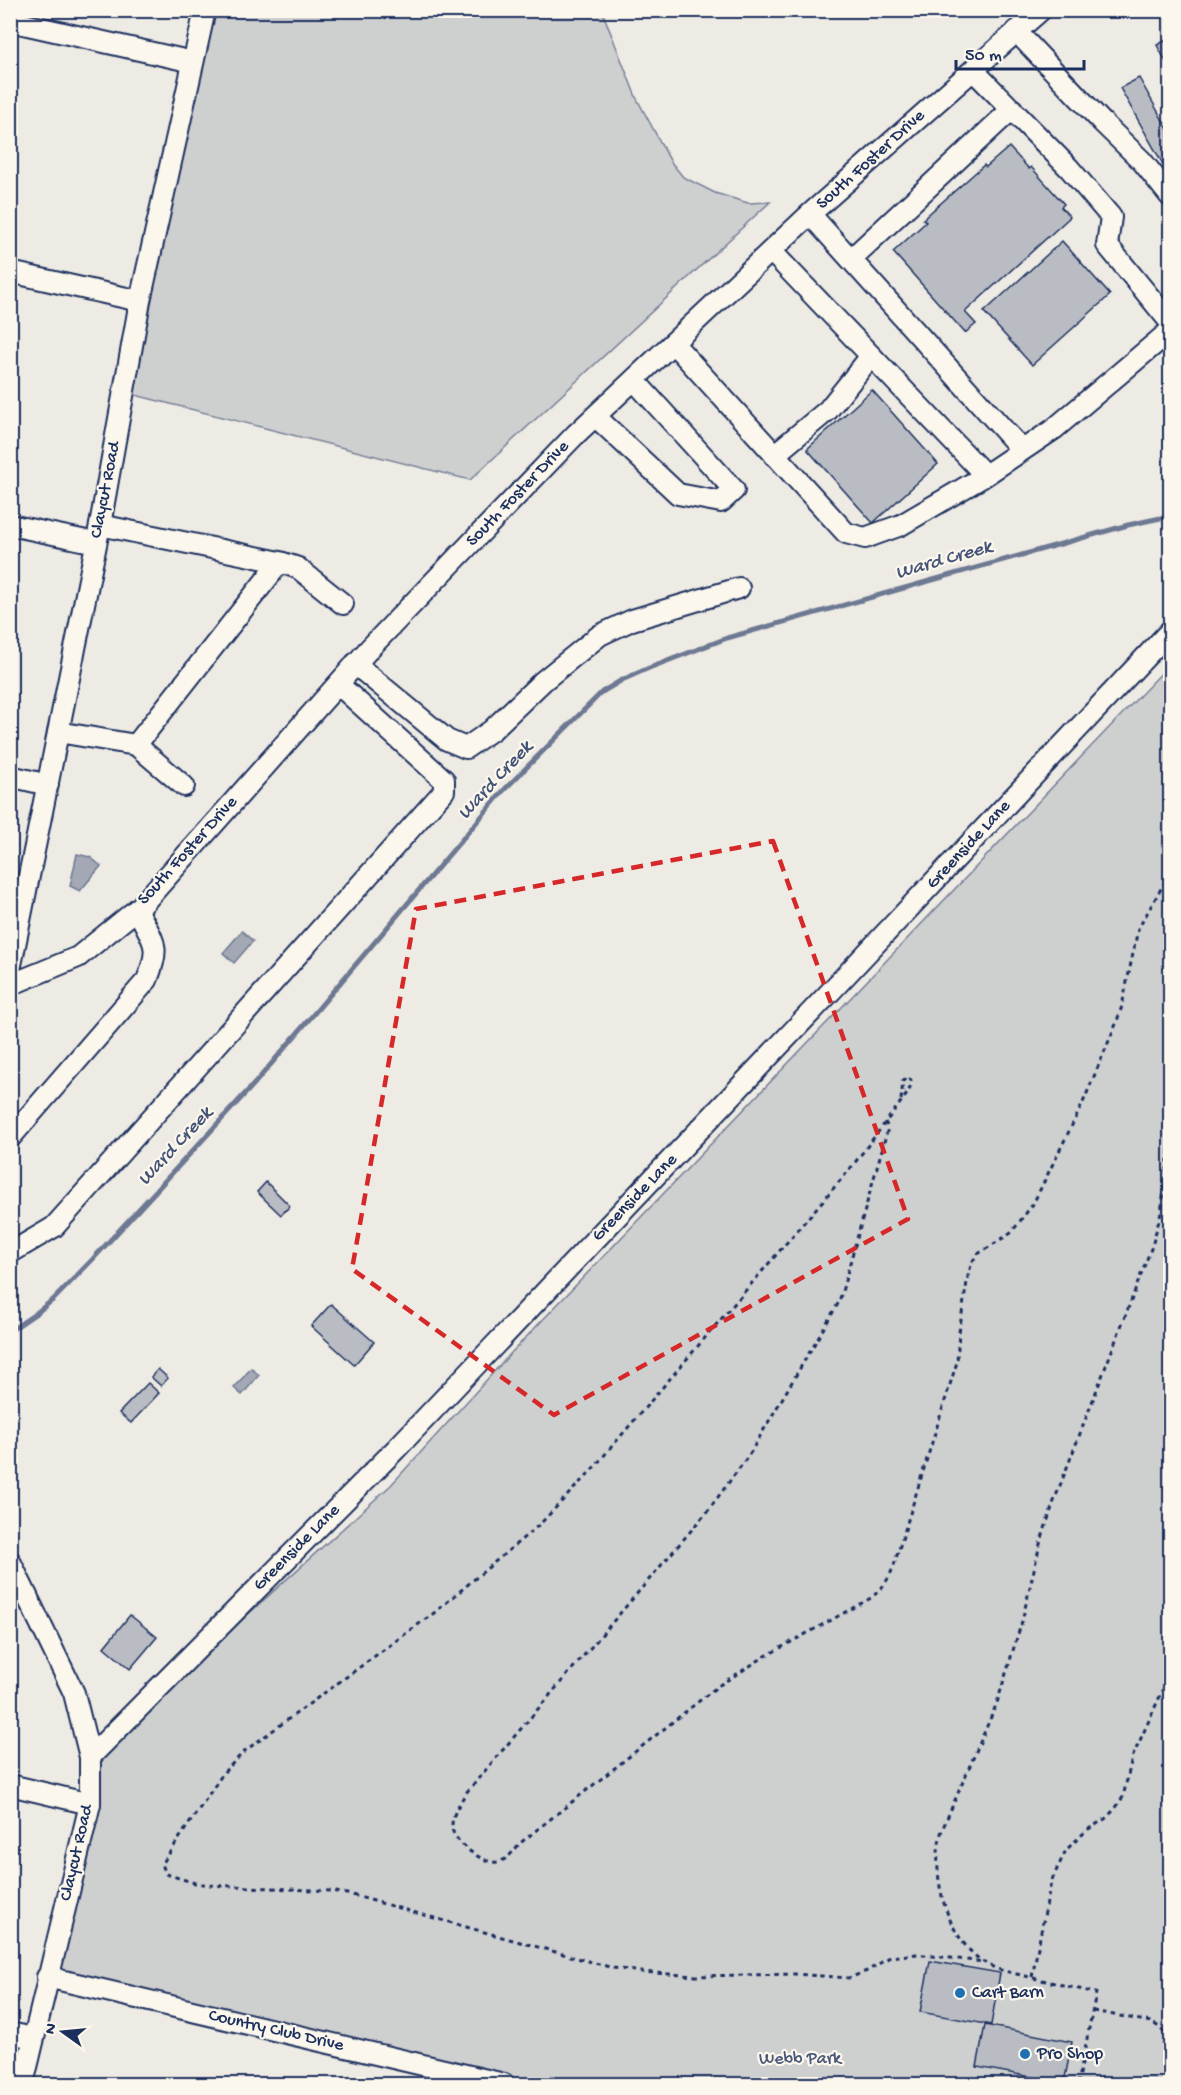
<svg xmlns="http://www.w3.org/2000/svg" width="1181" height="2095" viewBox="0 0 1181 2095" font-family="'Gochi Hand',sans-serif">
<style>
.green{fill:#cecfcf;stroke:#747f96;stroke-width:1.5}
.water{fill:#a3a8b4;stroke:#6d7892;stroke-width:1.5}
.lines{fill:none;stroke-linecap:round;stroke-linejoin:round}
.stream{stroke:#6d7892;stroke-width:5}
.building{fill:#b9bcc3;stroke:#1b2f5e;stroke-width:1.5}
.minor-casing{stroke:#1b2f5e;stroke-width:24}
.path{stroke:#1b2f5e;stroke-width:3;stroke-dasharray:4.5 4.5;stroke-linecap:butt}
.minor{stroke:#fbf7ec;stroke-width:20}
.marked{fill:none;stroke:#d62828;stroke-width:4.5;stroke-dasharray:12 8;stroke-linejoin:round}
.poi-dot{fill:#1f6fb2;stroke:#fbf7ec;stroke-width:2}
.labels{text-anchor:middle;dominant-baseline:central;stroke-width:4.5;stroke-linejoin:round;paint-order:stroke}
.street-label{font-size:18px;fill:#1b2f5e;stroke:#fbf7ec}
.poi-label{font-size:18px;fill:#1b2f5e;stroke:#fbf7ec;text-anchor:start}
.park-label{font-size:18px;fill:#48577a;stroke:#fbf7ec}
.water-label{font-size:20px;font-style:italic;fill:#445378;stroke:#fbf7ec}
</style>
<rect width="100%" height="100%" fill="#eeebe4"/>
<filter id="ink" filterUnits="userSpaceOnUse"><feTurbulence type="fractalNoise" baseFrequency=".0167" numOctaves="2"/><feDisplacementMap in="SourceGraphic" scale="12" xChannelSelector="R" yChannelSelector="G"/><feConvolveMatrix kernelMatrix="1 2 1 2 8 2 1 2 1" color-interpolation-filters="sRGB"/></filter>
<g filter="url(#ink)">
<!-- green -->
<path class="green" d="M213 11H602L636 97 671 162 683 177 715 193 748 203 770 202 470 480 131 394 156 268Z
M1170 664V2084H501L47 1977 90 1757 391 1485 512 1352Z"/>
<!-- water -->
<path class="water" d="M77 854 90 857 101 866 80 891 70 886Z
M242 931 253 941 234 963 223 953Z
M251 1368 259 1375 242 1395 234 1388Z"/>
<g class="lines">
<!-- stream -->
<path class="stream" d="M10 1331 35 1314 54 1299 92 1260 255 1083 504 790 602 692 622 680 649 668 727 638 1128 525 1170 516"/>
</g>
<!-- building -->
<path class="building" d="M1170 38V69L1157 45Z
M1139 78 1170 133V171L1168 173 1120 88Z
M1009 147 1029 169 1031 167 1064 204 1061 207 1070 217 965 312 976 324 965 333 893 252 926 222 923 219 984 165 986 167Z
M1062 241 1110 295 1032 365 984 312Z
M872 390 938 464 873 523 807 449Z
M266 1182 290 1206 281 1215 257 1192Z
M331 1304 374 1342 354 1365 311 1326Z
M158 1369 168 1378 161 1386 151 1377Z
M148 1383 159 1393 131 1423 119 1413Z
M130 1615 157 1637 130 1669 104 1647Z
M930 1961 1000 1973 991 2025 920 2012Z
M985 2025 1072 2042 1064 2083 977 2067Z"/>
<g class="lines">
<!-- minor casing -->
<g class="minor-casing">
<path id="minor" d="M10 21 193 62
M1016 31 1102 122 1142 161 1170 196
M973 70 1069 168 1111 217 1107 245 1170 322
M810 214 1022 450
M771 251 985 475
M851 259 1012 109
M10 272 140 301
M673 343 846 533 865 538 901 525 981 478 1054 429 1170 331
M595 416 678 494 721 502 734 490 634 380
M774 455 828 410 871 356
M10 525 96 543
M100 525 280 562 298 568 343 604
M355 664 447 740 466 748 492 730 543 681 600 635 632 620 739 588
M58 732 136 745 184 786
M136 745 280 562
M10 776 48 785
M10 970 100 525 140 301 205 10
M10 985 78 957 141 906 369 649 576 434 810 214 1041 10
M10 1138 147 980C162 944 153 942 137 909
M10 1253 54 1227 444 791V780L338 684
M10 1561 74 1693 90 1757V1804L23 2084
M90 1757 396 1449 832 990 1170 631
M10 1785 90 1804
M47 1977 504 2084
M10 2033 33 2038"/>
</g>
<!-- path -->
<path class="path" d="M901 1100 903 1081 907 1077 911 1080V1086L907 1094 850 1169 758 1276 590 1472 540 1524 434 1613 246 1750 224 1772 162 1864 166 1874 195 1883 210 1885 331 1891 352 1895 613 1968 642 1972 696 1976 795 1974 849 1978 867 1971 890 1957 916 1954 984 1962
M885 1122 888 1128 839 1302 749 1455 707 1512 465 1794C460 1804 451 1815 452 1828 454 1843 483 1864 498 1862 507 1860 514 1851 519 1844L718 1686 764 1657 871 1598C883 1588 889 1579 894 1565L957 1362 959 1332 968 1276 972 1262 978 1254 1011 1233 1033 1204 1082 1105 1116 1024 1122 1006 1138 929 1170 873
M1032 1977 1051 1882 1066 1850 1087 1830 1105 1819 1115 1809 1123 1797 1132 1758 1170 1674
M1093 2011 1151 2022 1159 2027 1170 2039
M1078 2084 1096 1993C1074 1988 1051 1982 1029 1977 1014 1973 998 1971 985 1963 946 1939 929 1872 942 1830L997 1703 1022 1621 1040 1544 1053 1504 1152 1246 1161 1213 1170 1144"/>
<!-- minor -->
<use href="#minor" class="minor"/>
</g>
</g>
<!-- marked area -->
<path class="marked" d="M773 841 908 1219 554 1415 352 1269 416 909Z"/>
<!-- markers -->
<g class="poi-dot">
<circle cx="960" cy="1993" r="6"/>
<circle cx="1025" cy="2054" r="6"/>
</g>
<g class="labels">
<!-- street labels -->
<g class="street-label">
<text transform="translate(871 160) rotate(-42)">South Foster Drive</text>
<text transform="translate(106 490) rotate(-79)">Claycut Road</text>
<text transform="translate(518 494) rotate(-46)">South Foster Drive</text>
<text transform="translate(969 845) rotate(-47)">Greenside Lane</text>
<text transform="translate(188 851) rotate(-48)">South Foster Drive</text>
<text transform="translate(635 1198) rotate(-46)">Greenside Lane</text>
<text transform="translate(297 1548) rotate(-45)">Greenside Lane</text>
<text transform="translate(77 1853) rotate(-77)">Claycut Road</text>
<text transform="translate(276 2031) rotate(13)">Country Club Drive</text>
</g>
<!-- poi labels -->
<g class="poi-label">
<text x="972" y="1993">Cart Barn</text>
<text x="1037" y="2054">Pro Shop</text>
</g>
<!-- park labels -->
<g class="park-label">
<text x="800" y="2059">Webb Park</text>
</g>
<!-- water labels -->
<g class="water-label">
<text transform="translate(944 561) rotate(-16)">Ward Creek</text>
<text transform="translate(496 781) rotate(-47)">Ward Creek</text>
<text transform="translate(176 1147) rotate(-47)">Ward Creek</text>
</g>
</g>
<!-- margin -->
<rect width="1181" height="2095" fill="none" stroke="#fbf7ec" stroke-width="36"/>
<rect x="18" y="18" width="1145" height="2059" fill="none" stroke="#1b2f5e" stroke-width="2" filter="url(#ink)"/>
<!-- north arrow -->
<g transform="translate(63 2032) rotate(285)" stroke="#fbf7ec" stroke-width="4.5" paint-order="stroke">
<path d="M0-4.5L10 22L0 15L-10 22Z" fill="#1b2f5e"/>
<text y="-9" font-size="16" font-weight="bold" text-anchor="middle" fill="#1b2f5e">N</text>
</g>
<!-- scale -->
<path d="M956 60v9h128v-9" fill="none" stroke="#1b2f5e" stroke-width="3"/>
<text x="965" y="60" font-size="18" fill="#1b2f5e" stroke="#fbf7ec" stroke-width="4.5" paint-order="stroke">50 m</text>
</svg>
